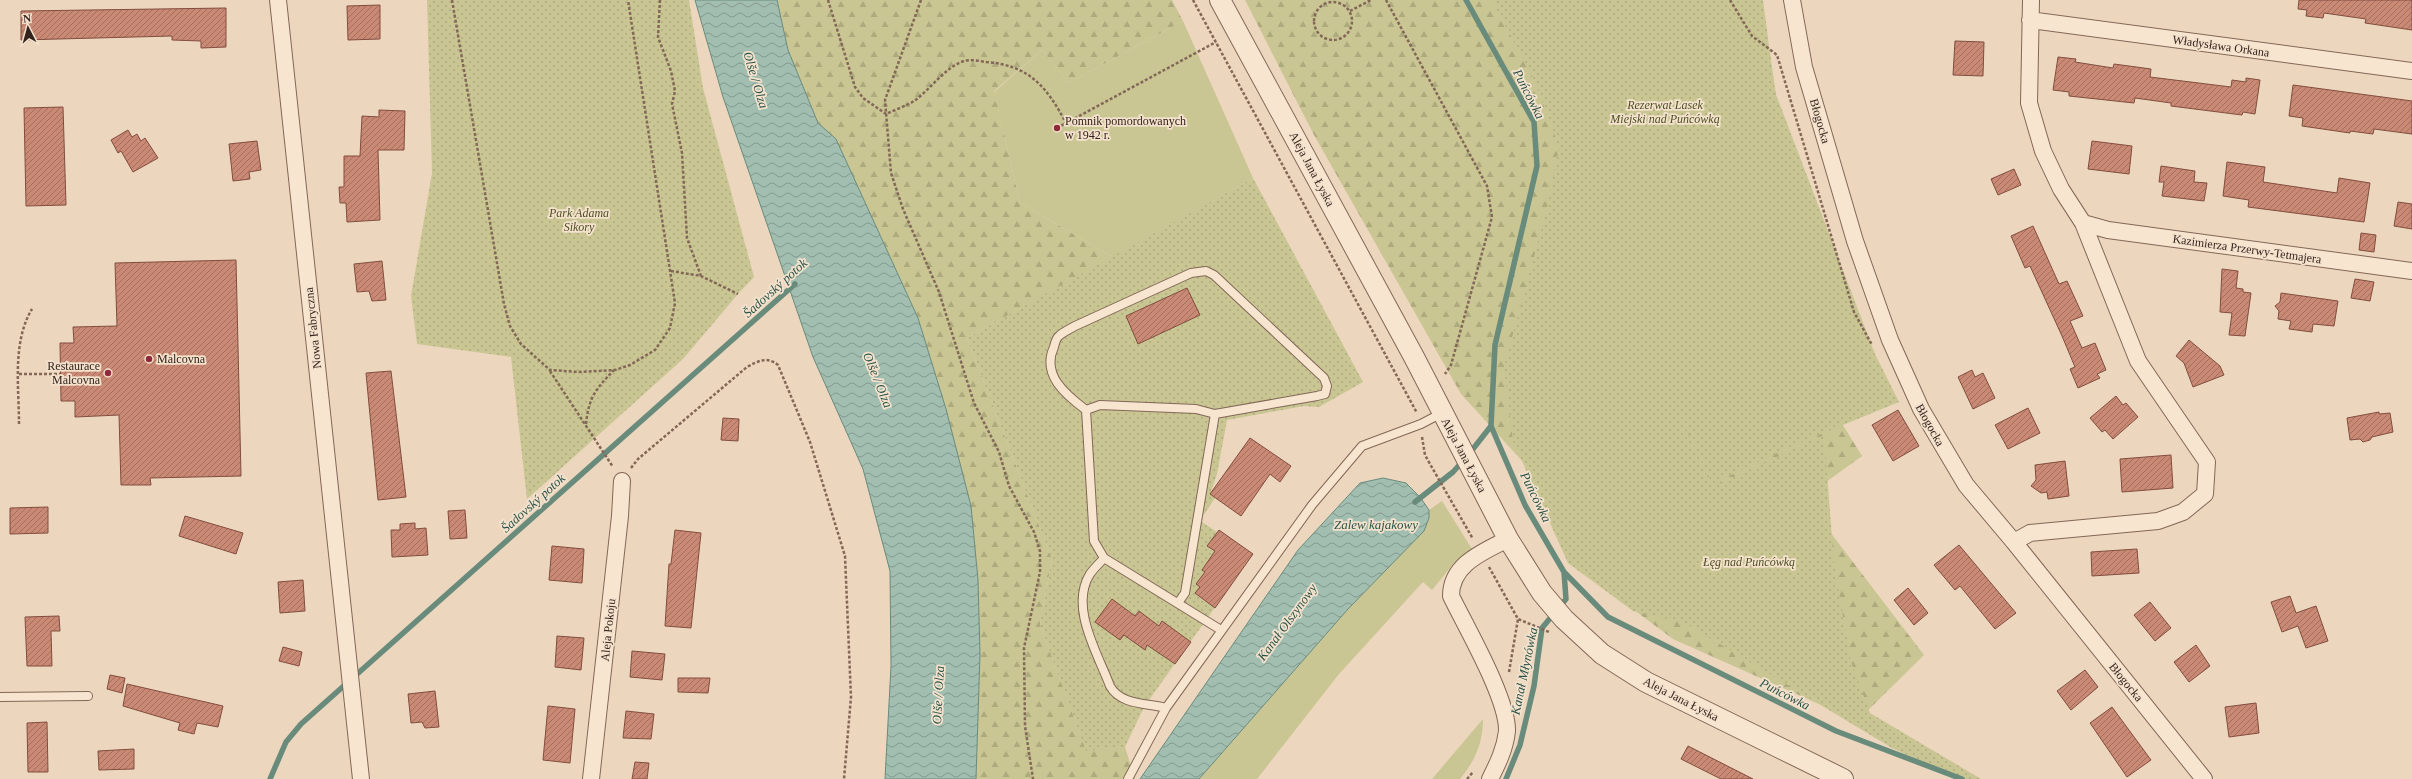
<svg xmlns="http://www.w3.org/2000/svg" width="2412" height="779" viewBox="0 0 2412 779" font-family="Georgia,serif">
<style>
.grass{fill:#c9c693}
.forest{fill:url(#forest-firs)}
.park{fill:url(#park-dots)}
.water{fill:url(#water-waves);stroke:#698b7c}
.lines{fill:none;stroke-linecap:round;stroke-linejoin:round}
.stream{stroke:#698b7c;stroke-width:5.5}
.building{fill:url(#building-hatch);stroke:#824d3e}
.service-casing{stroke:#836757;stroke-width:10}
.minor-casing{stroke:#836757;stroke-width:18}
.tertiary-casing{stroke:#836757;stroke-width:22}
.path{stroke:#836757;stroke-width:2.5;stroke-dasharray:3 2;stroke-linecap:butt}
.service{stroke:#f7e5d0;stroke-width:8}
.minor{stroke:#f7e5d0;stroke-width:16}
.tertiary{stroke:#f7e5d0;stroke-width:20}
.poi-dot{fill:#91293c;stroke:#f4e2cd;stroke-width:1.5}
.labels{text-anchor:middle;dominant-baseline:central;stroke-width:3.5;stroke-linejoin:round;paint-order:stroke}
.street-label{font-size:12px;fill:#33231c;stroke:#f4e2cd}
.park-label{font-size:12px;font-style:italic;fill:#4c4f23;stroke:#f4e2cd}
.poi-label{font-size:12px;fill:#33231c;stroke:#f4e2cd;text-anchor:start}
.water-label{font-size:13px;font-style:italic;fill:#2b5349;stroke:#f4e2cd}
</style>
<defs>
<pattern id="forest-firs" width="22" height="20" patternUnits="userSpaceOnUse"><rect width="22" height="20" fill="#c9c693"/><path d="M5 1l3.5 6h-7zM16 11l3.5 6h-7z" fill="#adaa7e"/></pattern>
<pattern id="park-dots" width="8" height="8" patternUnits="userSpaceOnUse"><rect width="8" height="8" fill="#c9c693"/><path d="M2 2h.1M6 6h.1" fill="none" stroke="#adaa7e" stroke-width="1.8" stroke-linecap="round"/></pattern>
<pattern id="water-waves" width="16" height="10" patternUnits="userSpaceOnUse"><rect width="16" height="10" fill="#a1beb0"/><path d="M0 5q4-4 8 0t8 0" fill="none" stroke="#849a8e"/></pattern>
<pattern id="building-hatch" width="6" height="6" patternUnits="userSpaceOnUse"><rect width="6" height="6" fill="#c98974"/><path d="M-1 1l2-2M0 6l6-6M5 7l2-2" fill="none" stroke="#a4705e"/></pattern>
</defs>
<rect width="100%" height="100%" fill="#ecd6be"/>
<!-- grass -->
<path class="grass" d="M1183 21 1253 178 1113 257 1020 203 994 92 1042 50 1069 83Z
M1442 501 1472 549 1455 562 1432 590 1423 582 1339 674 1257 779H1199L1348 609 1423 531 1429 518V510Z
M1483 719C1483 743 1475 761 1460 779H1432Z"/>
<!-- forest -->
<path class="forest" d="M777 0H1172L1183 21 1069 83 1042 50 994 91 1020 203 1113 257 967 338 1052 559 1040 624 1086 750 1125 747 1135 779H976L980 654 978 580 971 506 946 409 918 318 836 139 818 123 788 50Z
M1245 0H1762L1781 129 1838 417 1862 456 1804 498 1924 655 1857 721 1673 639 1630 607 1523 462 1461 394 1314 135Z"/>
<!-- park -->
<path class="park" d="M427 0H689L703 88 754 277 738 294 683 359 527 499 511 357 417 344 411 296 432 173Z
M1492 0H1763L1775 92 1875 354 1899 402 1792 446 1712 484 1671 395 1712 487 1824 435 1834 564 1851 662 1870 713 1981 779H1957L1892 748 1685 623 1633 611 1568 563 1513 441 1504 367 1547 209 1559 147 1535 82Z
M1253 178 1363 382 1319 407 1304 406 1227 420 1217 474 1210 494 1215 498 1203 516 1202 522 1217 532 1219 530 1253 554 1144 707 1125 747 1086 751 1040 624 1052 559 967 338Z"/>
<!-- water -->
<path class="water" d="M695 0H777L788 50 818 123 836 139 918 318 946 409 971 506 978 580 980 654 976 779H885L891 666 890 571 863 469 813 357 723 97Z
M1383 478 1406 483 1420 497 1429 510V518L1424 531 1348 609 1199 779H1140L1298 550 1360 483Z"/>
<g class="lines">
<!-- stream -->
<path class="stream" d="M1466 0 1534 122 1537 166 1495 345 1491 426 1525 505 1564 572 1608 617 1836 731 1962 779
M1469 454 1491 426
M1415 502 1453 472 1463 461
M270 779 286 742 301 724 795 284
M1506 779 1520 745 1534 686 1542 628 1566 599 1564 572"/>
</g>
<!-- building -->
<path class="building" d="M2299 0H2412V30L2365 23 2366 19 2324 13 2323 18 2306 16 2307 10 2298 9Z
M380 5V39L348 40 347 6Z
M226 8V47L201 48V41L172 40V36L21 40V11Z
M1955 41 1984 42 1983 76 1953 75Z
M2058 57 2076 59 2075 62 2113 68 2114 64 2151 69 2150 77 2231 87 2232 80 2246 82V78L2260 80 2255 114 2243 112 2242 115 2171 106V103L2135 98 2134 103 2069 96V92L2053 90Z
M2293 85 2412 101V134L2374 129 2373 134 2350 131V133L2302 126 2303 118 2289 116Z
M63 107 66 205 26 206 24 108Z
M379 110 405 111 404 150H378L380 220 347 222 346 203H340L339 187H344V156H360L362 116 379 117Z
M128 130 132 137 137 134 141 141 145 138 158 158 133 172 121 151 118 153 111 140Z
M257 141 261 170 249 172 250 179 233 181 229 144Z
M2092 141 2132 146 2129 174 2088 169Z
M2227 162 2265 167 2263 182 2337 193 2339 178 2370 183 2364 222 2248 207 2249 200 2223 196Z
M2161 166 2195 171 2194 182 2207 183 2204 201 2162 196 2164 182H2159Z
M2014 169 2021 185 1998 195 1991 179Z
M2398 202 2412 204V229L2394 226Z
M2033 226 2059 284 2067 281 2083 316 2070 321 2082 348 2095 343 2106 370 2097 374 2100 378 2078 388 2070 369 2075 367 2062 336 2030 266 2025 268 2011 236Z
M2361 233 2376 235 2374 252 2359 250Z
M236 260 241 476 150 478 151 485H121L119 415 75 417V401H61L60 343H74L73 327 117 326 115 263Z
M382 261 386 300 372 301 369 291 357 292 354 264Z
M2222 269 2238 271 2236 288 2243 289V292L2251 293 2245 336 2229 335 2232 313 2220 312Z
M2355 279 2374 282 2370 301 2351 298Z
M1187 288 1200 315 1138 344 1126 316Z
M2281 293 2338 301 2334 326 2313 324 2312 332 2289 329 2291 321 2278 319 2279 311 2275 306 2280 302Z
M2189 340 2220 366 2224 375 2193 387 2184 363 2176 356Z
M1972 370 1975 377 1983 373 1995 398 1973 409 1958 377Z
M391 371 406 497 378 500 366 373Z
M2116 396 2123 405 2126 403 2138 417 2113 439 2105 430 2102 432 2090 418Z
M2028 408 2040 433 2008 449 1995 425Z
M1898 410 1919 446 1893 461 1872 425Z
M2379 412V414L2390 413 2393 432 2372 437 2370 440 2363 442 2360 439 2350 440 2347 418Z
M723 418 739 419 738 441 721 440Z
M1250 438 1291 466 1280 482 1270 474 1241 516 1210 494Z
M2171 455 2173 488 2122 492 2120 459Z
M2065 461 2069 496 2048 499 2047 492 2041 493 2031 486 2036 480 2035 465Z
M48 507V533L10 534V508Z
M465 510 467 538 450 539 448 511Z
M185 516 243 533 236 554 179 536Z
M415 523V529L426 528 428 555 392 557 391 530H400V524Z
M675 530 701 533 691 628 665 626 669 564H671Z
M1219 530 1253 554 1215 608 1195 593 1200 587 1196 584 1205 572 1202 570 1215 551 1207 546Z
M1959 545 2016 613 1995 629 1960 586 1955 590 1934 565Z
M552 546 584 549 582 583 549 580Z
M2137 549 2139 573 2092 576 2091 552Z
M303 580 305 611 280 613 278 582Z
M1908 588 1928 613 1914 625 1894 600Z
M2290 596 2296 613 2316 606 2328 641 2306 648 2298 626 2282 632 2271 602Z
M1112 599 1135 616 1139 611 1159 626 1162 621 1191 642 1175 664 1147 645 1145 650 1124 635 1120 640 1095 622Z
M2150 602 2171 628 2155 641 2134 615Z
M59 616 60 631H51L52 666H27L25 617Z
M557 636 584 638 581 670 555 667Z
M2196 645 2210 666 2189 682 2174 662Z
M283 647 302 652 299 666 279 661Z
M632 651 665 654 662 680 630 677Z
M2085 670 2098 687 2071 710 2057 691Z
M110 675 125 678 122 693 107 689Z
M678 678H710L708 693 678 692Z
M127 684 223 706 218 727 197 723 194 734 178 730 180 723 123 706Z
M435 691 439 727 425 728 422 722 411 723 408 694Z
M2256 703 2259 733 2229 737 2225 707Z
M548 706 575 709 570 763 543 760Z
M2112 707 2151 760 2127 777 2090 723Z
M626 711 654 714 651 739 623 738Z
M47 722 48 772H28L27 723Z
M1688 746 1753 779H1721L1681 759Z
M134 749V769L99 770 98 751Z
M635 762 649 763 647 779H632Z"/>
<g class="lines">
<!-- service casing -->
<g class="service-casing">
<path id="service" d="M1086 410 1100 405 1196 409 1215 414
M1104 558C1100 563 1094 568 1090 574 1069 607 1098 654 1110 686 1120 705 1147 703 1166 708
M1178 603 1185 593 1215 414 1317 396 1325 394 1327 386 1324 378 1214 275 1206 271 1191 273 1075 326C1070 329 1063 332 1059 336 1056 338 1055 343 1054 347 1041 375 1066 395 1086 410L1094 541 1104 558 1221 630
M0 697 88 696
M1128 779 1166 708 1312 505 1362 446 1421 424 1442 413"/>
</g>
<!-- minor casing -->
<g class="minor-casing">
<path id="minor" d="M278 0 361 779
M1792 0 1804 67 1855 241 1890 340 1921 409 1966 485 2014 542 2204 779
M2030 20 2412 71
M2083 223 2108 230 2412 271
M2014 542 2030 533 2158 521 2183 512 2205 494 2207 462 2138 361 2083 223 2061 189 2043 151 2029 103 2031 0
M591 779 620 516 622 481
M1490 779C1498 763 1505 749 1507 731 1508 699 1466 627 1451 596 1451 564 1483 552 1508 539"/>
</g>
<!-- tertiary casing -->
<g class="tertiary-casing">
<path id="tertiary" d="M1220 0 1414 357 1508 539 1542 593 1564 619 1602 654 1646 682 1843 779"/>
</g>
<!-- path -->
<path class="path" d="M452 0 504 304 510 326 521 344 550 370 579 372 615 370 630 365 655 350 670 328 675 303 628 0
M660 0 658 37 671 71 675 91 672 104 682 153 687 238 701 276
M828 0 855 87 863 98 886 114C895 110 906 106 914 101 931 89 945 67 964 61 970 59 980 61 986 62 1029 65 1047 87 1066 123
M921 0 885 100 891 173 903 209 939 292 974 403 999 452 1009 486 1034 532 1040 551V572L1024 648 1025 726 1033 779
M1193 0 1417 413
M1386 0 1487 186 1492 217 1451 365 1445 374
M1730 0 1752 36 1777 55 1854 312 1872 345
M1314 21a19 19 0 1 1 38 0a19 19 0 1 1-38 0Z
M1350 11 1371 0
M1057 128 1216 42
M671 271 701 276 738 294
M550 371 613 467
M19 374H60
M19 424C19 387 12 342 32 309
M586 424C589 396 596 389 614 370
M1422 437 1425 455 1430 464 1473 539
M631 468 638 459 747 367C758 361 767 356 778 365L810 442 845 556 851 697 844 779
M1489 567 1518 619 1549 632
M1509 672 1518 619
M1467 779 1473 772"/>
<!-- service -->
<use href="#service" class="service"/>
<!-- minor -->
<use href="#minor" class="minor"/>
<!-- tertiary -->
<use href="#tertiary" class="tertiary"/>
</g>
<!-- markers -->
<g class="poi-dot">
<circle cx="1057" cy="128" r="4"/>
<circle cx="149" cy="359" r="4"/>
<circle cx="108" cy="373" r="4"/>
</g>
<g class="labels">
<!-- street labels -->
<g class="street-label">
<text transform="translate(2221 46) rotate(8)">Władysława Orkana</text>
<text transform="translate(1820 121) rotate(74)">Błogocka</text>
<text transform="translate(1312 169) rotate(62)">Aleja Jana Łyska</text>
<text transform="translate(2247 249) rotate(8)">Kazimierza Przerwy-Tetmajera</text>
<text transform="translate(313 328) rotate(-96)">Nowa Fabryczna</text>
<text transform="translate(1930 425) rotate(61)">Błogocka</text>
<text transform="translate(1464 455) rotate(62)">Aleja Jana Łyska</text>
<text transform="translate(608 630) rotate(-84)">Aleja Pokoju</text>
<text transform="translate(2126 682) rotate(51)">Błogocka</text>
<text transform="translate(1681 699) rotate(27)">Aleja Jana Łyska</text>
</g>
<!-- park labels -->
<g class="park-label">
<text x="1665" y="105">Rezerwat Lasek<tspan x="1665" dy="14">Miejski nad Puńcówką</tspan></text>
<text x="579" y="213">Park Adama<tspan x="579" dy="14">Sikory</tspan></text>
<text x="1749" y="562">Łęg nad Puńcówką</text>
</g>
<!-- poi labels -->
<g class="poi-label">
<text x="1065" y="121">Pomnik pomordowanych<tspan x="1065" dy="14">w 1942 r.</tspan></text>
<text x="157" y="359">Malcovna</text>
<text x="100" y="366" text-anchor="end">Restaurace<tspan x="100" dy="14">Malcovna</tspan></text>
</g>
<!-- water labels -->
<g class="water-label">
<text transform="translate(756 80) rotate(73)">Olše / Olza</text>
<text transform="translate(1529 94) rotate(63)">Puńcówka</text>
<text transform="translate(775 288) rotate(-42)">Šadovský potok</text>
<text transform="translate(878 380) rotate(68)">Olše / Olza</text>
<text transform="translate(1536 497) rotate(64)">Puńcówka</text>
<text transform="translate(533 503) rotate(-42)">Šadovský potok</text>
<text x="1376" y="524">Zalew kajakowy</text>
<text transform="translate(1287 622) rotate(-54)">Kanał Olszynowy</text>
<text transform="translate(1524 671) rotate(-78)">Kanał Młynówka</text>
<text transform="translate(1785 694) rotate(27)">Puńcówka</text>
<text transform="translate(938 695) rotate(-87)">Olše / Olza</text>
</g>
</g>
<!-- north arrow -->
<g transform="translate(28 28) rotate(354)" stroke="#f4e2cd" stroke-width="3" paint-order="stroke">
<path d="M0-3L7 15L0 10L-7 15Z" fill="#33231c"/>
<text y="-6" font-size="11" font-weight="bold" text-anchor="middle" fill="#33231c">N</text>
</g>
</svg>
